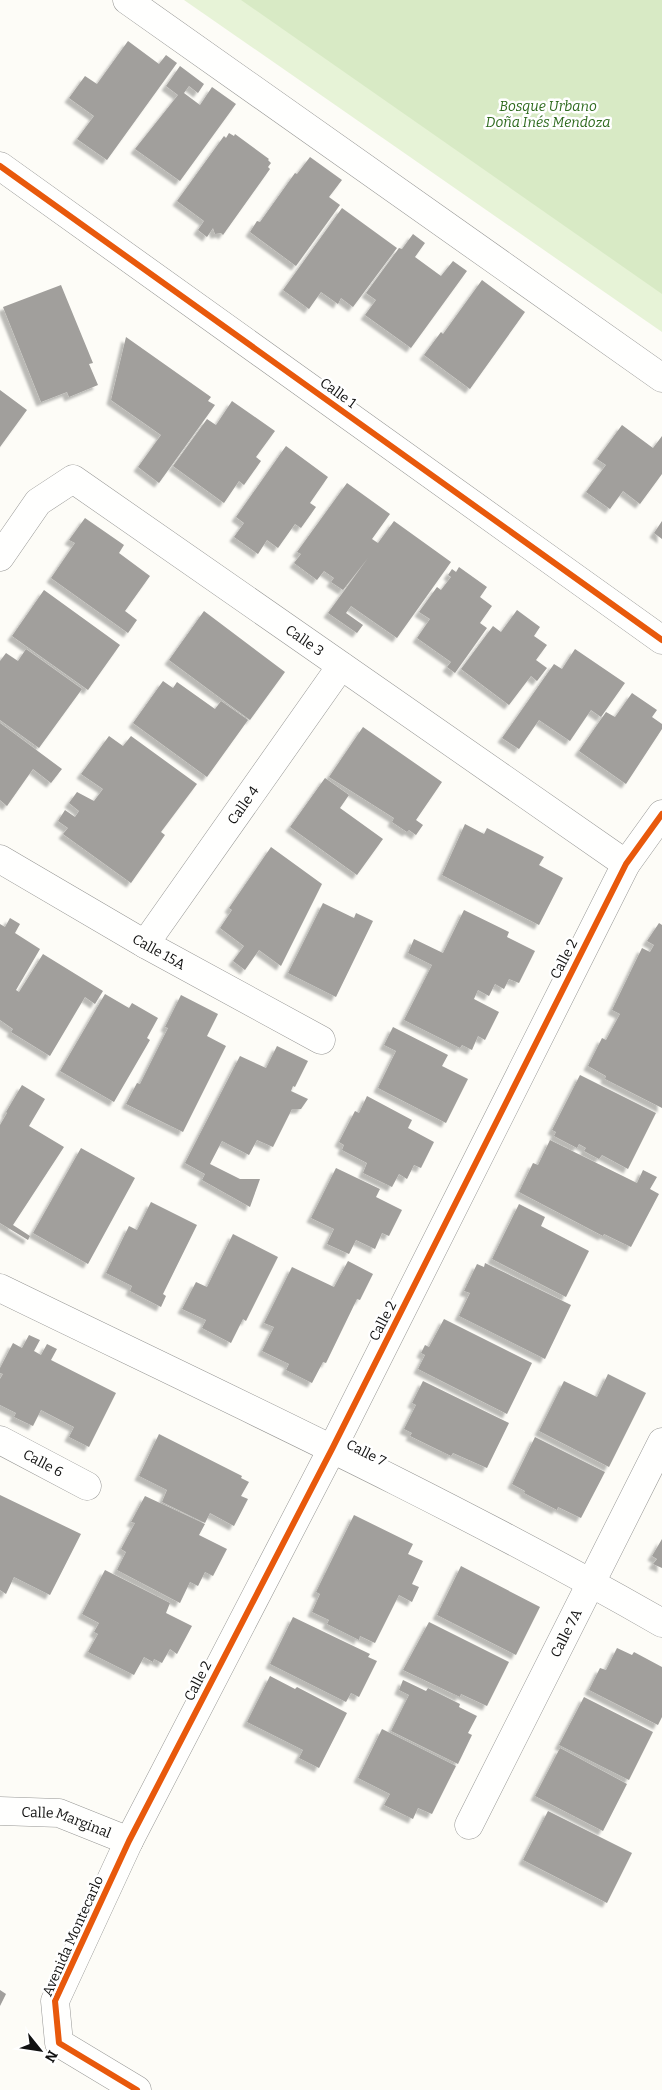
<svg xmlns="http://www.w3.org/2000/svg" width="662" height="2090" viewBox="0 0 662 2090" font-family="Bitter,serif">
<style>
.green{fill:#e7f3d7}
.forest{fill:#d8eac5}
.building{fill:#a19f9c;filter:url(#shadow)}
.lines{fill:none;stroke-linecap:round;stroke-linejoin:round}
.minor-casing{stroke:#979795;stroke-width:29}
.minor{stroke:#fffffe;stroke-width:28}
.cycleway-casing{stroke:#fff;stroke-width:9}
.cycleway{stroke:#e8590c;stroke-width:6}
.labels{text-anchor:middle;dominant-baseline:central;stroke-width:5;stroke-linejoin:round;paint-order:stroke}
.park-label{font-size:14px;font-style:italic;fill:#2f6b1f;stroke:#fff}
.street-label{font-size:14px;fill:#111;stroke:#fff}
</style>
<defs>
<filter id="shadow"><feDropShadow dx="-4.5" dy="4.5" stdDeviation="1" flood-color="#0004"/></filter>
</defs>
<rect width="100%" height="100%" fill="#fdfcf7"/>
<!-- green -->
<path class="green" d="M184 0H662V332Z"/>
<!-- forest -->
<path class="forest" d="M241 0H662V294Z"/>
<!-- building -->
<path class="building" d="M128 41 159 64 166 55 177 63 107 160 77 139 94 116 69 98 85 76 97 84Z
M180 66 204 84 198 93 189 86 184 93 200 105 212 87 236 104 180 181 135 149 178 95 166 86Z
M229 133 234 136 235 134 269 159 268 160 271 163 268 167 270 169 223 235 221 233 215 234 213 228 207 237 198 230 204 221 177 201 224 136 226 138Z
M310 157 342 180 329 197 340 205 296 266 250 232 257 221 260 222 295 173 297 174Z
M342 208 397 248 353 307 341 298 338 304 321 292 309 309 283 290Z
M413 234 425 243 415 257 441 276 453 261 467 271 411 348 365 315 376 300 366 293 399 248 402 249Z
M482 280 525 312 470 389 424 355 441 332 443 334Z
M61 285 93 363 89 364 98 385 69 397 67 392 41 402 3 307Z
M126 337 211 397 208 401 215 405 159 483 138 467 161 435 111 400Z
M0 390 27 410 0 447Z
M232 401 275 431 256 457 261 461 244 485 239 481 224 503 173 466 207 419 216 425Z
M622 425 653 448 662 436V474L640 504 623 491 610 509 586 492 606 465 597 459Z
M286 446 328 477 310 503 316 507 301 528 295 524 278 548 267 540 258 554 234 537 244 523 236 517Z
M347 483 390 514 372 539 378 543 394 521 451 562 397 638 351 606 346 613 363 625 357 633 328 613 368 558 343 590 331 582 334 578 324 571 317 580 294 563 301 554 297 552Z
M85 518 124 545 119 553 150 576 125 611 137 620 128 633 51 578 75 543 69 540Z
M662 521V539L654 533Z
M459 567 487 587 480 597 492 606 480 623 487 628 455 673 447 667 451 662 417 638 430 619 419 612 437 587 441 590 451 577 448 575 452 569 456 572Z
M44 590 120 645 88 690 12 636Z
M517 610 540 627 534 636 547 645 536 660 547 668 537 681 531 676 509 705 461 669 493 626 501 632Z
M204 611 285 672 250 720 169 660Z
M26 649 82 689 39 748 0 720V661L6 653 18 661Z
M575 649 625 683 601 717 591 710 570 741 539 720 519 749 502 738 554 664 562 669Z
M163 681 173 688 177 682 215 709 221 701 248 720 207 777 133 723Z
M632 693 657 710 652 717 662 724V729L626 784 579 751 606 712 615 717Z
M0 723 62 769 51 783 33 769 7 806 0 800Z
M363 727 442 782 416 820 423 825 416 835 409 830 407 832 392 822 394 818 329 777Z
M109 736 123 746 131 736 197 784 161 832 165 835 131 883 63 834 68 828 58 821 65 810 75 817 79 811 69 803 77 792 94 801 103 789 81 774Z
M325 778 349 795 340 808 383 839 357 875 290 827Z
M465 824 484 834 487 828 544 857 539 865 563 878 539 925 442 875Z
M271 847 322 884 281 966 259 950 245 970 233 961 244 946 220 928 232 910 229 908Z
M323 903 354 918 356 913 373 921 336 997 288 973Z
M464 910 509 932 507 937 535 951 519 983 509 979 504 989 495 984 489 996 478 990 474 999 499 1012 485 1040 478 1036 472 1050 462 1045 460 1048 404 1020 432 965 408 953 414 939 443 953Z
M10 918 20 924 15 933 40 949 16 990 19 992 43 954 103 991 95 1004 85 997 50 1056 11 1032 13 1029 0 1020V924L5 927Z
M659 923 662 925V1108L605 1079 606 1076 588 1066 602 1038 606 1040 620 1014 612 1010 642 948 650 952 654 945 647 941Z
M105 994 129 1008 132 1003 158 1018 147 1038 150 1040 114 1102 60 1071Z
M181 995 218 1014 207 1036 226 1046 183 1132 126 1104 137 1083 140 1084 168 1028 165 1027Z
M393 1027 448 1055 442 1066 468 1079 446 1123 378 1088 396 1051 384 1045Z
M277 1046 308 1061 295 1087 293 1086 291 1091 308 1099 301 1109H292L273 1147 257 1140 249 1155 222 1141 210 1164 240 1179H260L250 1207 202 1180 205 1174 185 1163 240 1056 266 1068Z
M580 1075 656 1113 628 1169 602 1155 599 1159 584 1151 586 1148 579 1144 577 1148 554 1136 556 1132 552 1130Z
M22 1085 45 1099 29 1126 64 1147 13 1225 30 1236 28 1240 0 1223V1125L7 1113 6 1112Z
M367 1096 412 1120 408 1128 434 1142 421 1168 414 1165 407 1179 399 1174 392 1187 363 1173 367 1163 342 1150 344 1145 339 1142 355 1111 359 1113Z
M550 1140 637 1183 643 1170 657 1177 650 1189 659 1194 631 1247 604 1234 603 1236 519 1192 533 1163 538 1165Z
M81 1148 135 1178 88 1264 33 1233Z
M336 1168 380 1189 376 1197 402 1210 389 1236 382 1233 375 1249 356 1240 349 1254 327 1244 334 1229 311 1218Z
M151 1202 197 1225 163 1294 166 1296 161 1307 130 1291 132 1286 106 1273 129 1226 137 1230Z
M519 1204 545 1217 541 1226 589 1251 566 1297 492 1259Z
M233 1234 278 1257 246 1321 243 1319 231 1343 202 1328 206 1320 182 1309 196 1282 207 1287Z
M348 1261 373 1274 360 1300 357 1299 326 1363 323 1362 312 1383 286 1370 289 1364 262 1351 274 1327 264 1323 292 1267 334 1287Z
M485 1263 571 1305 545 1359 459 1316 470 1293 464 1291 477 1264 484 1267Z
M444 1319 532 1363 507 1414 418 1369 425 1355 421 1353 425 1345 429 1347Z
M29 1335 40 1340 34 1351 41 1355 47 1344 57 1349 51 1360 116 1393 89 1447 69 1437 74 1427 41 1410 33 1426 14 1417 16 1413 0 1405V1379L3 1374 0 1373V1368L13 1343 22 1348Z
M608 1374 646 1393 609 1467 539 1431 564 1381 597 1397Z
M423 1381 509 1423 487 1468 453 1453 451 1456 410 1436 412 1433 404 1429 416 1405 412 1403Z
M159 1434 242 1476 241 1478 249 1482 241 1496 248 1499 234 1526 210 1513 205 1523 162 1502 167 1490 139 1476Z
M535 1437 605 1472 581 1518 558 1507 557 1510 524 1493 525 1491 512 1484Z
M0 1495 81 1534 50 1595 14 1577 6 1594 0 1590Z
M145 1496 205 1524 199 1535 227 1549 213 1576 205 1572 198 1586 190 1582 180 1603 117 1570 126 1552 121 1549 135 1523 131 1522Z
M354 1515 413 1544 408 1554 423 1561 412 1584 419 1587 412 1602 399 1595 375 1643 360 1636 359 1640 327 1624 329 1620 312 1612 320 1594 316 1592Z
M662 1539V1568L653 1564 657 1559 652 1556Z
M461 1566 540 1607 516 1655 437 1615Z
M105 1570 170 1603 166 1613 192 1626 177 1654 170 1649 162 1663 154 1659 153 1662 144 1657 134 1675 88 1652 98 1634 94 1632 99 1623 82 1614Z
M293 1617 370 1654 368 1657 377 1661 359 1697 351 1693 346 1702 270 1664Z
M429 1622 509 1662 487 1706 461 1694 460 1697 403 1670Z
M617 1648 632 1655 634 1652 662 1667V1717L658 1725 589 1690 600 1668 606 1670Z
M270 1676 295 1689 297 1687 347 1713 319 1768 299 1758 303 1750 247 1722Z
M403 1680 426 1691 428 1688 460 1704 459 1707 477 1716 468 1733 472 1735 458 1764 391 1731 409 1695 399 1690Z
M584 1697 653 1732 629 1780 559 1745Z
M382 1729 456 1766 432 1814 418 1808 413 1819 384 1805 390 1794 358 1778Z
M560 1748 627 1784 603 1831 535 1796Z
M548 1811 632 1853 607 1903 523 1860Z
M0 1990 6 1994 0 2006Z"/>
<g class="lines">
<!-- minor casing -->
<g class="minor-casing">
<g id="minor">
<path d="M127 0 662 378"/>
<path d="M0 166 662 640"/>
<path id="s1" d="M0 557 38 502 73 479 626 864"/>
<path id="s2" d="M0 859 145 944 321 1040"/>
<path id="s3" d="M145 944 341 666"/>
<path d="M0 1288C222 1396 448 1500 662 1623"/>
<path id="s4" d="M0 1440 87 1486"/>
<path id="s5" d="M0 1811 59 1813 129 1841"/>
<path id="s6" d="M469 1825 662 1442"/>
<path d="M137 2090 59 2043 55 2001 129 1841 332 1449 626 864 662 814"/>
</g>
</g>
<!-- minor -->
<use href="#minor" class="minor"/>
<!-- cycleway casing -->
<g class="cycleway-casing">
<path id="cycleway" d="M0 166 662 640
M137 2090 59 2043 55 2001 129 1841 332 1449 626 864 662 814"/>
</g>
<!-- cycleway -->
<use href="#cycleway" class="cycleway"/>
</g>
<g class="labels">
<!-- park labels -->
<g class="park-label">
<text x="548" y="106">Bosque Urbano<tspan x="548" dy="16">Doña Inés Mendoza</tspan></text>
</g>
<!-- street labels -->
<g class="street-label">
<text transform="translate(338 393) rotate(36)">Calle 1</text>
<text stroke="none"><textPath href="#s1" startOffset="391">Calle 3</textPath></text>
<text stroke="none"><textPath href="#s3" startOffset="170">Calle 4</textPath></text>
<text stroke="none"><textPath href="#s2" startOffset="184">Calle 15A</textPath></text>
<text transform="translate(564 959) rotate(-63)">Calle 2</text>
<text transform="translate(383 1321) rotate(-63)">Calle 2</text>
<text transform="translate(366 1453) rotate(27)">Calle 7</text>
<text stroke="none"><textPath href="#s4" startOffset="49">Calle 6</textPath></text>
<text stroke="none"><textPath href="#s6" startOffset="215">Calle 7A</textPath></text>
<text transform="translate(198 1681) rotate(-63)">Calle 2</text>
<text stroke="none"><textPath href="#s5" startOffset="68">Calle Marginal</textPath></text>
<text transform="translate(73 1936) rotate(-66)">Avenida Montecarlo</text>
</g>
</g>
<!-- north arrow -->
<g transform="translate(40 2050) rotate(120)" stroke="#ffffff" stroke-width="4" paint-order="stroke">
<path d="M0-4L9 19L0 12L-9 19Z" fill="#111111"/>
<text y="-8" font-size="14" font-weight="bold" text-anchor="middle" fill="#111111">N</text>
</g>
</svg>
